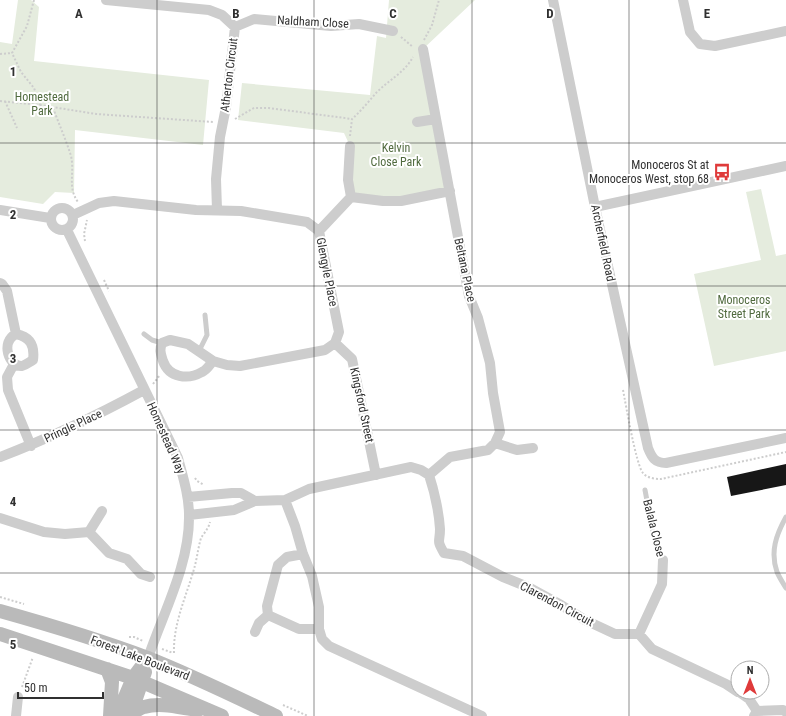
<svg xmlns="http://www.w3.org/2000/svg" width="786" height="716" viewBox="0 0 786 716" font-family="'Roboto Condensed',sans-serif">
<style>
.green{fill:#e5ecde}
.building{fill:#171717}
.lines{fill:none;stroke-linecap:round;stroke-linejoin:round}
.path{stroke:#cdcdcd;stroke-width:2;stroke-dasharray:2 2;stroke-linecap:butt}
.service{stroke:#cdcdcd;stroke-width:5}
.minor{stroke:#cdcdcd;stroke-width:10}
.secondary{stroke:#bababa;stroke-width:14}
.grid{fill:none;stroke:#303030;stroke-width:1;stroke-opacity:0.55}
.labels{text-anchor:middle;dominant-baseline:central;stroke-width:4;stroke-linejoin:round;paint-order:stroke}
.street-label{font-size:12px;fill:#303030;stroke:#fff}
.park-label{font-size:12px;fill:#506a3e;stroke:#fff}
.poi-label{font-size:12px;fill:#303030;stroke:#fff;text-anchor:end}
.grid-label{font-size:13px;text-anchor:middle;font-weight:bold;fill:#303030;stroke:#fff;stroke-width:4;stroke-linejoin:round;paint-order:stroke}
</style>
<rect width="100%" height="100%" fill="#fff"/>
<!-- green -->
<path class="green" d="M18 0H31L39 7 34 61 209 80 203 145 75 130 74 193 55 192 43 204 0 197V42L12 44Z
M389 0H475L423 49 450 191 401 201 351 197 350 146 344 133 238 120 242 83 370 95 377 36 386 38Z
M761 189 776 256 786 254V351L714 366 694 274 761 260 746 192Z"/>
<!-- building -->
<path class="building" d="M786 464V485L731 496 727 477Z"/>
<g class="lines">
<!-- path -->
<path class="path" d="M34 0 27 26 12 53 21 72 34 88 40 105
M401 37 413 47
M424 40 432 25 439 0
M0 54 12 53
M0 101 40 105 96 114 213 122
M5 101 17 128
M53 108C59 124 66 140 71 156 75 173 67 187 78 202
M235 119 254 108H269L352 119
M350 136 352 119C361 111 369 101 377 92 389 80 405 72 413 57
M85 241 84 234 87 220
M104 280 109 291
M153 384 160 375
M623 390C626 405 636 465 643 473 647 478 655 479 661 479L786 452
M195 478 197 481 204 485
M0 597 24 604
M129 637H134L143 641
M162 649 173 653
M174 653C173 624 186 597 194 569 197 559 198 548 201 538 204 533 209 528 210 522
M22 687 33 657
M283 705 308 716"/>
<!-- service -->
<path class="service" d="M144 334 152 340 162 343
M199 351 207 335 205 315
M645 490 654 538 663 560
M786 517C776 535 770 552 777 572 779 577 783 583 786 588"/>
<!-- minor -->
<path class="minor" d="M106 0 209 10 222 15 235 27 226 107 220 137 216 179 217 210
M553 0 595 207 648 448C652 458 655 463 666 463L786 438
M683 0 690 32 700 44 715 46 786 31
M235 27 254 19 331 26 359 24 393 31
M423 49 469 296 478 318 490 363 493 393 500 432 495 443 488 450 450 457 429 475
M417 122 436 119
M350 146 348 180 351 197 383 201H401L450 191
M595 207 786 166
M51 219a11 11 0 1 1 22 0a11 11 0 1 1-22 0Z
M0 210 50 218
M73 215 99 203 114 201 196 210 241 211 307 222 319 231 339 332 335 343 325 350 240 366 227 365 213 361
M67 230 178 458C183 477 189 496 189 515 190 564 163 613 148 658
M319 231 351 197
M0 283 2 284 7 291 16 334
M16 334C30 337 35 345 33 360 29 362 26 365 22 366 9 367 0 342 16 334Z
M170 340 188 344 213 361C210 364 207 370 202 372 188 380 169 378 163 361 161 354 159 351 162 343Z
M335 343 352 359 376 475
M14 364 7 377 8 390 31 446
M495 443 517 450 533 448
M0 457C50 438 98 415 144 390
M429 475C434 490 439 513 440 529 440 543 436 539 444 553L463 556 503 577 528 587 561 605 585 620 615 634H639L652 649 726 684 738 692
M188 497 232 493H241L255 501
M285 500 295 526 303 554 312 576 319 607V629L322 639 329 646 482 716
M102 511 89 532 109 553 127 559 141 574 150 577
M189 515 234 510 255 501 285 500 309 489 411 467 421 470 429 475
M0 518 44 532 65 534 89 532
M303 554 287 557 278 565 267 606 268 615 299 629H319
M255 632 259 623 268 615
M639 634 662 584 663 560
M739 692 749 699 757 711 754 716
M757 711 783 710 786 712
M16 716 18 697"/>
<!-- secondary -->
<path class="secondary" d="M0 611C50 625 100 640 148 658 191 675 234 696 276 716
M0 634 133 678 222 716
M107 669 112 682 110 716
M130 715C135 712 139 708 144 707 161 702 181 708 198 710
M117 716 133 678 148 658
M130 716 145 672"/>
</g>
<!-- grid -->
<path class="grid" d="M157 0V716M314 0V716M472 0V716M629 0V716M0 143H786M0 286H786M0 430H786M0 573H786"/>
<!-- icons -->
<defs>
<g id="bus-bare" transform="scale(1.38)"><path d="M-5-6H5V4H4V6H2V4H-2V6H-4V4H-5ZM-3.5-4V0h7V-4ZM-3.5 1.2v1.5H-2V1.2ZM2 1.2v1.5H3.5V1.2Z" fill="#df3a3a" stroke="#fff" stroke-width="2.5" paint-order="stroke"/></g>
</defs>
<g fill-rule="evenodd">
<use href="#bus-bare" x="722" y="172"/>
</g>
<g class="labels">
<!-- street labels -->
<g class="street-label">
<text transform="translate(313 22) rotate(3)">Naldham Close</text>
<text transform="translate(229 75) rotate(-83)">Atherton Circuit</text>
<text transform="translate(603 243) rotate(78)">Archerfield Road</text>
<text transform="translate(465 270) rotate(78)">Beltana Place</text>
<text transform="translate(327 272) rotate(79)">Glengyle Place</text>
<text transform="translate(362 405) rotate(78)">Kingsford Street</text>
<text transform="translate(73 426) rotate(-25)">Pringle Place</text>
<text transform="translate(166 438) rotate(66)">Homestead Way</text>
<text transform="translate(654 528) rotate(76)">Balala Close</text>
<text transform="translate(557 604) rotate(28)">Clarendon Circuit</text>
<text transform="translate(140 658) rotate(21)">Forest Lake Boulevard</text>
</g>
<!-- park labels -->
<g class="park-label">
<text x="42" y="97">Homestead<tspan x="42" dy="14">Park</tspan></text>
<text x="396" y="148">Kelvin<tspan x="396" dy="14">Close Park</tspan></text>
<text x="744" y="300">Monoceros<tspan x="744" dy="14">Street Park</tspan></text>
</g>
<!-- poi labels -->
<g class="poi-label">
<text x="709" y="165">Monoceros St at<tspan x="709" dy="14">Monoceros West, stop 68</tspan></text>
</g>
</g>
<g class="grid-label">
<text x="79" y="18">A</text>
<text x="236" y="18">B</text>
<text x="393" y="18">C</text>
<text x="550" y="18">D</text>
<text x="707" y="18">E</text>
<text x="13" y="76">1</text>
<text x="13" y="219">2</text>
<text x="13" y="363">3</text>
<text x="13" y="506">4</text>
<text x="13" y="649">5</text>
</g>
<!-- north arrow -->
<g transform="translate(750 680)"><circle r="19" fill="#ffffff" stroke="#acacac"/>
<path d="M0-3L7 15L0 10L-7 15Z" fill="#df3a3a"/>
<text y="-6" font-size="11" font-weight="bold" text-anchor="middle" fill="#303030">N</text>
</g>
<!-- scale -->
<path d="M18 692v6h85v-6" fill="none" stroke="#303030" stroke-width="2"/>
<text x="24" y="692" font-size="12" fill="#303030" stroke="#ffffff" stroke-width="3" paint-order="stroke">50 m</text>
</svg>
